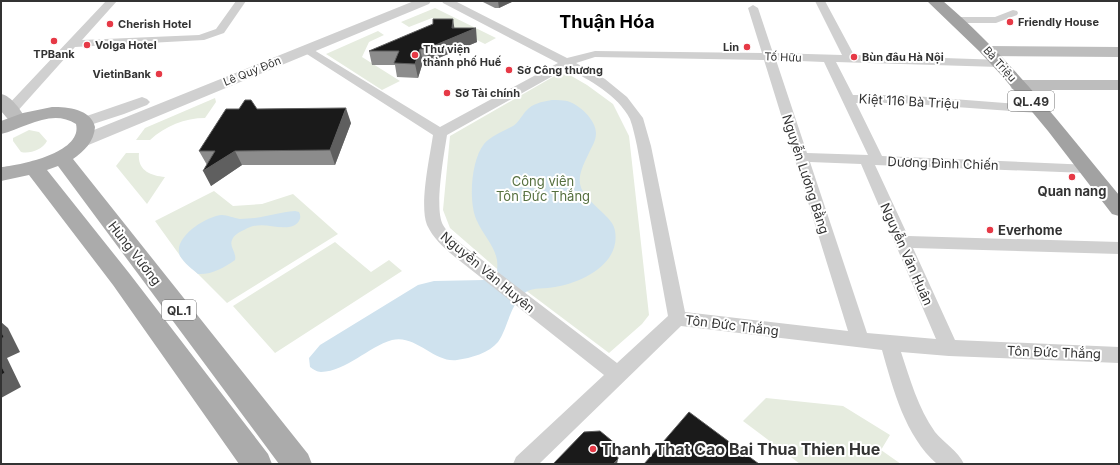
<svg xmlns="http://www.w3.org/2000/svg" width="1120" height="465" viewBox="0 0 1120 465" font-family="Inter,sans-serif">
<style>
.green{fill:#e6ecdf}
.water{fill:#cfe2ee}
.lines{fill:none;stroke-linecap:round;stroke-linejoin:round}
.minor{fill:#d0d0d0;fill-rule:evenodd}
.tertiary{fill:#d0d0d0;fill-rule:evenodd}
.secondary{fill:#bdbdbd;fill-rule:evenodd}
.primary{fill:#ababab;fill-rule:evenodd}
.trunk{fill:#a2a2a2;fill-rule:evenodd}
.wall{fill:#8c8c8c}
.shaded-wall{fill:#5f5f5f}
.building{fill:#1a1a1a;stroke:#5f5f5f}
.poi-dot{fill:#e63946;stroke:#fff;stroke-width:1.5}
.labels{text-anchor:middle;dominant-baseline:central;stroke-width:4;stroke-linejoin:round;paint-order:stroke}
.far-poi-label{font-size:11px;font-weight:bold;fill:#333;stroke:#fff;text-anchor:start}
.far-street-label{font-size:11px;fill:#333;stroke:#fff}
.shield{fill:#fff;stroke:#707070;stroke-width:1}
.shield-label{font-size:12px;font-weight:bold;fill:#333}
.street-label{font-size:13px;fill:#333;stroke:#fff}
.park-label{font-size:13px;fill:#56703f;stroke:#fff}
.poi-label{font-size:13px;font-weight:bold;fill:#333;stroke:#fff}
.near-poi-label{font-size:16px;font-weight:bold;fill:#333;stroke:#fff;text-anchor:start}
.far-town-label{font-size:18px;font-weight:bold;fill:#000;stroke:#fff}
</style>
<rect width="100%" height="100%" fill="#fff"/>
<!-- green -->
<path class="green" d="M435 8 496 38 485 44 432 18 409 27 401 22Z
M378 31 384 35 369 42 362 57 400 81 382 90 326 54Z
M558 74H568L587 85 613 104 629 136 649 315 642 324 609 353 496 268 450 228 443 210 450 136Z
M215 98 216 102 205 118C185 118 165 126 150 140H136L145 128Z
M29 130 39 132 47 141C42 150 30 154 21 152L13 141V138Z
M126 153H139C137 170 150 176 165 177L147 204 116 166Z
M214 191 233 206 262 204 293 194 338 234 227 303 181 257 155 221Z
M335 242 371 272 389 260 402 271 275 353 233 306Z
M766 398 843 406 890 435 881 450 901 464H800L743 421Z"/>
<!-- water -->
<path class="water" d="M552 100C557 100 563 100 567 101 579 104 596 120 596 133 596 141 592 146 589 153 572 186 579 190 604 214 609 219 614 224 615 231 621 264 581 283 555 287 546 289 533 287 526 292 509 305 509 326 498 342 489 353 471 358 457 360 434 363 416 334 392 340 368 347 347 371 321 372 317 372 313 369 310 367L309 358 320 345 418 285 434 281 484 280 490 278 497 271C500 250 485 239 477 221 468 203 471 160 484 144 491 136 504 131 513 126 518 123 521 117 525 112 533 103 541 102 552 100Z
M295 211 299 212C303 219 297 226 289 227 272 229 261 220 244 230 239 232 234 235 232 240 229 247 237 253 235 260 224 268 211 275 198 274 192 269 184 263 180 256 172 238 206 216 222 215 227 215 234 218 240 219 245 219 250 218 255 218 268 216 281 212 295 211Z"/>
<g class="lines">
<!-- minor -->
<path class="minor" d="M106 1H117L82 40 199 35 216 29 236 1H246L224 33 204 40 75 47 15 114H5L3 111 5 108Z
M442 1H455L567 58 595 51 762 53 748 8 753 5 758 8 773 53 842 55 815 1H825L854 55 1003 60 1005 63 1003 66 999 67 836 62 853 95H901L1043 106 1044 109 1043 112 1038 113 901 103H856L882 156 1091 165 1093 168 1091 171 1086 173 875 165 908 236 1119 242V254L913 248 955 340 1119 347V363L949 356 901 352C910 379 918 408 935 432 944 443 958 451 964 464H937C905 436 893 389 882 350L681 326 539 464H513L516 457 604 375 455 257C444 248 433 238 427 225 419 205 430 156 433 135L299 49 301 47H309L440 127 558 63 443 3ZM595 57 764 60 848 331 685 312 651 146 643 118 627 97 605 79 576 63ZM776 60 824 62 868 155 807 153ZM567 68C589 80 618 95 630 119 633 127 635 137 637 146L668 316 617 363 460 243C454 238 447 232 443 225 434 209 444 155 447 135ZM810 162 861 164 936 339 867 333Z
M1013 10 1017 11 1018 13 1017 15 996 23H958L953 20 958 17H995Z"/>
<!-- tertiary -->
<path class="tertiary" d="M414 1H431L429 4 86 146 80 147 74 146 72 142 74 138Z
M142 97 147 99 150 102 147 105 124 114 84 127 78 125 76 122 78 119Z"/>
<!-- secondary -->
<path class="secondary" d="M988 46 1119 47V57L988 56 982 54 980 51 982 48Z
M1018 80H1119V90H1018L1012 89 1010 85 1012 81Z
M1 94C12 96 21 111 27 120L24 124 18 125 12 124 1 111Z"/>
<!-- primary -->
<path class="primary" d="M52 107C68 107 91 109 95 127 94 142 84 151 73 159L308 454 312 464H279L58 166 47 170 129 273 268 454 272 464H239L113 285 29 175 1 181V167C20 165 83 153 76 124 52 108 25 128 1 134V121L23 113Z"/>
<!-- trunk -->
<path class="trunk" d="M927 1H943C1010 58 1063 127 1119 195V216L1112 214 1048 131 1003 77 979 51Z"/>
</g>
<!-- wall -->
<path class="wall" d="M481 1H514L499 8H495Z
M454 28 477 42 429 62H423L418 78 397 77 395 65H372L369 51Z
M257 109 351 123 335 165H242L211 186 207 165 199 151Z"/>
<!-- shaded-wall -->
<path class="shaded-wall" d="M498 1H514L499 8Z
M453 19 455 32 476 28 477 42 429 62 426 49 452 28Z
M420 49 423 62 418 78 415 64Z
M346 108 351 123 335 165 330 150Z
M235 151 242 165 211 186 203 171Z
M1 322 8 328 20 352 7 358 21 387 1 398Z
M618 459 617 464H613Z"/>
<!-- building -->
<path class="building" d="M433 19H453L452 28H476L426 49H420L415 64 394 63 399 51H369L433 24Z
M245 100H251L257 109 346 108 330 150 235 151 203 171 215 151H199L226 109H239Z
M1 331 4 337 1 339Z
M1 365 5 373 1 375Z
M689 412 759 464H644Z
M600 431 617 445 618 459 613 464H553L584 432Z"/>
<!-- markers -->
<g class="poi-dot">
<circle cx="1010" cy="22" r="4"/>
<circle cx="110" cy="24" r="4"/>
<circle cx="54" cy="41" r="4"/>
<circle cx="87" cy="45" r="4"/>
<circle cx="747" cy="47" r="4"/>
<circle cx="415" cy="55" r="4"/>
<circle cx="854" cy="57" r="4"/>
<circle cx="509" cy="70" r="4"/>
<circle cx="159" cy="74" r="4"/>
<circle cx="447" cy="93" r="4"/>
<circle cx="1072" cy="177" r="4"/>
<circle cx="990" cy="230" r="4"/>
<circle cx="593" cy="449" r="4"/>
</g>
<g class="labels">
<!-- far-poi labels -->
<g class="far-poi-label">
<text x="1018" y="22">Friendly House</text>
<text x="118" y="24">Cherish Hotel</text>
<text x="95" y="45">Volga Hotel</text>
<text x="739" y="47" text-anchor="end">Lin</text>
<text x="423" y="49">Thư viện<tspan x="423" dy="13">thành phố Huế</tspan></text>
<text x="54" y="54" text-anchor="middle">TPBank</text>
<text x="862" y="57">Bùn đâu Hà Nội</text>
<text x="517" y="70">Sở Công thương</text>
<text x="151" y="74" text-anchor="end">VietinBank</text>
<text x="455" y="93">Sở Tài chính</text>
</g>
<!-- far-street labels -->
<g class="far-street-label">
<text transform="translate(783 57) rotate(2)">Tố Hữu</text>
<text transform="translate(1000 64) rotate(48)">Bà Triệu</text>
<text transform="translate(252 71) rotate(-22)">Lê Quý Đôn</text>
</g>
<!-- shield labels -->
<g class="shield">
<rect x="1008" y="91" width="46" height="20" rx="3"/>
<rect x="162" y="300" width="34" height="20" rx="3"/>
</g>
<g class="shield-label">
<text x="1031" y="101">QL.49</text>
<text x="179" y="310">QL.1</text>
</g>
<!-- street labels -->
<g class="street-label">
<text transform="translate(909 101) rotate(3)">Kiệt 116 Bà Triệu</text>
<text transform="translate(943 163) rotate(2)">Dương Đình Chiến</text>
<text transform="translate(806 174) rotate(72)">Nguyễn Lương Bằng</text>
<text transform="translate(135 253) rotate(52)">Hùng Vương</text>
<text transform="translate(907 254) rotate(66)">Nguyễn Văn Huân</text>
<text transform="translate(488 272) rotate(40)">Nguyễn Văn Huyên</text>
<text transform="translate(732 325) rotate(7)">Tôn Đức Thắng</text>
<text transform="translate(1054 352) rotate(2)">Tôn Đức Thắng</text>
</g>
<!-- park labels -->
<g class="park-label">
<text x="543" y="181">Công viên<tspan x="543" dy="15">Tôn Đức Thắng</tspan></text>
</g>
<!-- poi labels -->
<g class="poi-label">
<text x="1072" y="191">Quan nang</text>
<text x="998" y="230" text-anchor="start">Everhome</text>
</g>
<!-- near-poi labels -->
<g class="near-poi-label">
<text x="601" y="449">Thanh That Cao Bai Thua Thien Hue</text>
</g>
<!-- far-town labels -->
<g class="far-town-label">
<text x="607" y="21">Thuận Hóa</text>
</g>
</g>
<!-- border -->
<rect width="1120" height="465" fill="none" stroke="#333333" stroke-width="4"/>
</svg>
